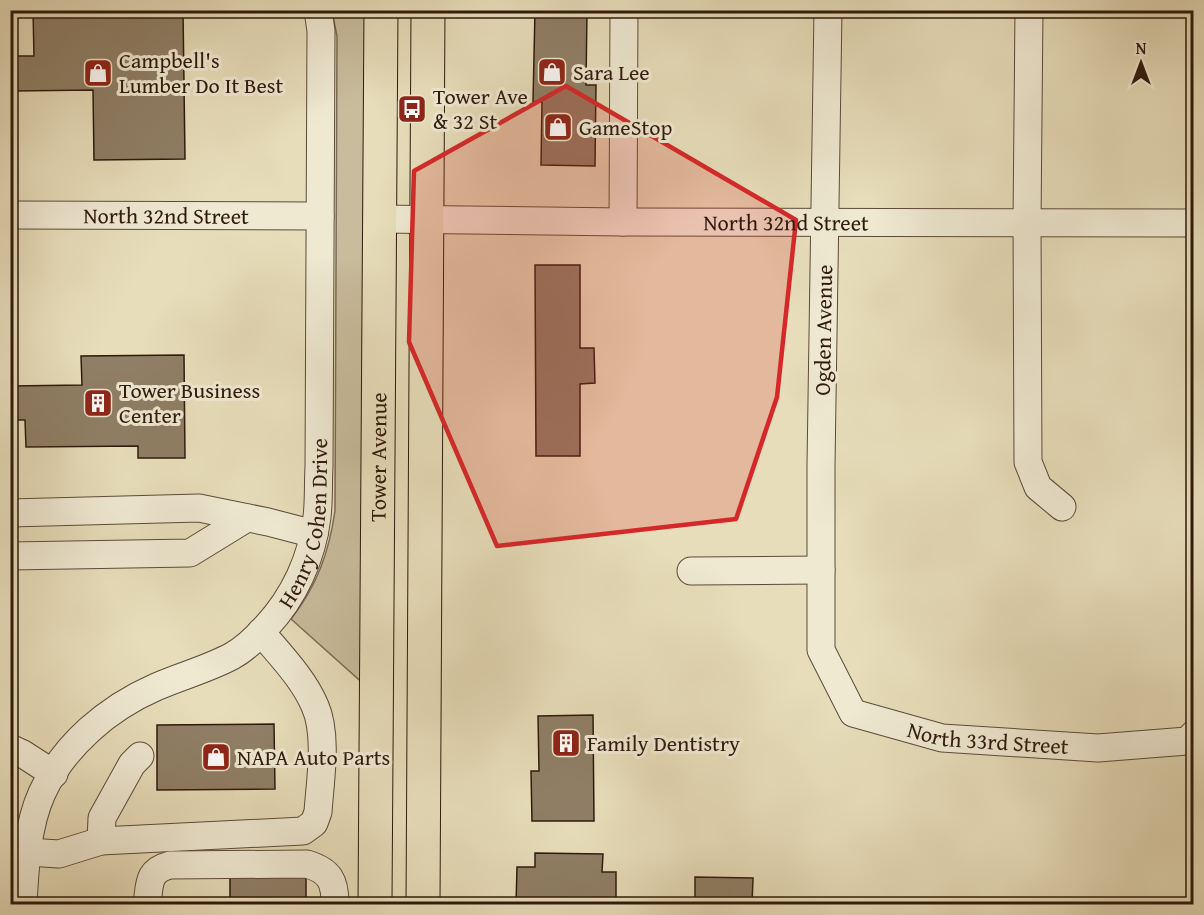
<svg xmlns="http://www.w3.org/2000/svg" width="1204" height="915" viewBox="0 0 1204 915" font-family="'Gentium Book Plus',serif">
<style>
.green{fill:#c8bc9c;stroke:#7c6b54;stroke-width:1.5}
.building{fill:#8f7f66;stroke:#2f1a0c;stroke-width:1.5}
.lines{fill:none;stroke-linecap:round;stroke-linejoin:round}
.minor-casing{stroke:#5d4b38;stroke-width:29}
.major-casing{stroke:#2f1a0c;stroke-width:35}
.minor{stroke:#efe9d2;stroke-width:27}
.major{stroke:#e7ddba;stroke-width:33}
.marked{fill:#d62828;fill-opacity:0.2;stroke:#d62828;stroke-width:4.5;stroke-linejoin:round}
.labels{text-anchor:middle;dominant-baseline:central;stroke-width:6;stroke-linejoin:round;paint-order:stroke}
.poi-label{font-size:22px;fill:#2f1a0c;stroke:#efe9d2;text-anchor:start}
.street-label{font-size:22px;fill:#2f1a0c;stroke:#efe9d2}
</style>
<rect width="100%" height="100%" fill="#e7ddba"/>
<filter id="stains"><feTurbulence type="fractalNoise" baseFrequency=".00333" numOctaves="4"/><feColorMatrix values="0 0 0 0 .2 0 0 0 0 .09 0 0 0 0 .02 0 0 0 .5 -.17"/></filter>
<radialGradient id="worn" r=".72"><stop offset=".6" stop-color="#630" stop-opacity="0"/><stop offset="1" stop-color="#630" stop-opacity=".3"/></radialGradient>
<!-- green -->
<path class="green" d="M332 11H369L366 686 291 619C317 586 329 552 335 511L337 36Z"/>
<!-- building -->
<path class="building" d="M33 10H183L185 159 94 160 93 90 13 91 12 56H34Z
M535 10H587L586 85H596L595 166 541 165 542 102H533Z
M535 265H580V348H594L595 383 580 384V456H536Z
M184 355 185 458H138V446L26 447 25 420H11V386L82 385 81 356Z
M593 715 594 821H532L531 771H539L538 716Z
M274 724 275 789 157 790V725Z
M535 853 603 854 602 872H616V904H516L517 867H535Z
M230 869 306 875V904H230Z
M695 877 753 878 752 904H695Z"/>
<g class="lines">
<!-- minor casing -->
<g class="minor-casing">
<g id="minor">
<path id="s1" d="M828 10 821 465V650L853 713 942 738 1098 748 1187 741 1194 734"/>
<path d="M1029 10 1027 222 1028 462 1038 487 1062 507"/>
<path id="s2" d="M10 215 320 216"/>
<path id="s3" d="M380 219 623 222 1194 223"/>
<path d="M623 222 624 10"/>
<path d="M10 513 199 508 268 522 314 534"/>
<path d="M10 556 190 553 247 518"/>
<path d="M691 571 821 570"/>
<path d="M10 748 23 754 54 774"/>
<path d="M101 841 102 818 132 764 140 756"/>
<path d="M28 852 59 854 101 841 303 831 314 823 318 812C320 782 328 735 315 706 303 678 280 655 261 632"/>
<path id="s4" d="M23 904C25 868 27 826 42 793 64 745 108 708 156 687 181 676 208 669 232 656 245 649 256 638 266 627 294 597 312 558 317 517 319 501 318 484 319 467L321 31 318 10"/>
<path d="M147 904C150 884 147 871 170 865L307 864C330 871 335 881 335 904"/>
</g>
</g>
<!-- major casing -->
<g class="major-casing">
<g id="major">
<path id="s5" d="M375 904 381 10"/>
<path d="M423 904 428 10"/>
</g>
</g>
<!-- minor -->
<use href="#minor" class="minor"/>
<!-- major -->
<use href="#major" class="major"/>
</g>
<!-- marked area -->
<path class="marked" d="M566 86 796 220 777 397 736 519 497 546 409 342 414 171Z"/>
<!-- icons -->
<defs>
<g id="shop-square" transform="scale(1.5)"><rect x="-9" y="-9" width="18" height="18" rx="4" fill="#8f2418" stroke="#efe9d2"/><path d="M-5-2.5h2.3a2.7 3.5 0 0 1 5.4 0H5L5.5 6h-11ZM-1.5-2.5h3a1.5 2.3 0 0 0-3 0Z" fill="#fff"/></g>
<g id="bus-square" transform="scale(1.5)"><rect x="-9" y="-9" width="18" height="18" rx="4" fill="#8f2418" stroke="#efe9d2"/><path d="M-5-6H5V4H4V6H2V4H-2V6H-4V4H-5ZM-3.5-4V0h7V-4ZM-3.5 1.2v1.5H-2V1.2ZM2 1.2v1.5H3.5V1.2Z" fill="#fff"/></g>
<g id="building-square" transform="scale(1.5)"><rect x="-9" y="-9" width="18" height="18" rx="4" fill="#8f2418" stroke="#efe9d2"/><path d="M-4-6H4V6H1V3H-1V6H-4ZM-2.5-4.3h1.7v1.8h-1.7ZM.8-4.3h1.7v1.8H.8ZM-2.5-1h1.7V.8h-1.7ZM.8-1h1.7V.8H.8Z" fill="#fff"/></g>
</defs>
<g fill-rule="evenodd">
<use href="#shop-square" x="552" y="72"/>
<use href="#shop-square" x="98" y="73"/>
<use href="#bus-square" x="412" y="109"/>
<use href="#shop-square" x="558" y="127"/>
<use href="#building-square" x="98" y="403"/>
<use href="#building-square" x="566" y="743"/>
<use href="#shop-square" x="216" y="757"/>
</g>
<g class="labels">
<!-- poi labels -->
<g class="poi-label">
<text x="119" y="60">Campbell's<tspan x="119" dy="25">Lumber Do It Best</tspan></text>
<text x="573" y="72">Sara Lee</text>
<text x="433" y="96">Tower Ave<tspan x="433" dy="25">&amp; 32 St</tspan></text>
<text x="579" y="127">GameStop</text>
<text x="119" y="390">Tower Business<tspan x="119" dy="25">Center</tspan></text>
<text x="587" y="743">Family Dentistry</text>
<text x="237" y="757">NAPA Auto Parts</text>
</g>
<!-- street labels -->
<g class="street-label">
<text stroke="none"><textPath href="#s2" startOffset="156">North 32nd Street</textPath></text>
<text stroke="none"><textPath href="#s3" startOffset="406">North 32nd Street</textPath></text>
<text transform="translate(823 330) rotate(-89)">Ogden Avenue</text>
<text stroke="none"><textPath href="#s5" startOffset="447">Tower Avenue</textPath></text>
<text stroke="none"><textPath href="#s4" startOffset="514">Henry Cohen Drive</textPath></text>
<text stroke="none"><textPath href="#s1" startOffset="849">North 33rd Street</textPath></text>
</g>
</g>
<!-- margin -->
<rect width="1204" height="915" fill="none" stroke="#e7ddba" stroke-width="36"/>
<rect x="12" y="12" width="1180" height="891" fill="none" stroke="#2f1a0c" stroke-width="3"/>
<rect x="18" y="18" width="1168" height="879" fill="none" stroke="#2f1a0c" stroke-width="1.5"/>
<!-- north arrow -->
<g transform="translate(1141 63)" stroke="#efe9d2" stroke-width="4.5" paint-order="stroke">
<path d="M0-4.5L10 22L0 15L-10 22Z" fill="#2f1a0c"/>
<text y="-9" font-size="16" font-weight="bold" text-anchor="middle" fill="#2f1a0c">N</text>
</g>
<rect width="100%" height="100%" filter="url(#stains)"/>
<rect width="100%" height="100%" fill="url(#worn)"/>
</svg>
